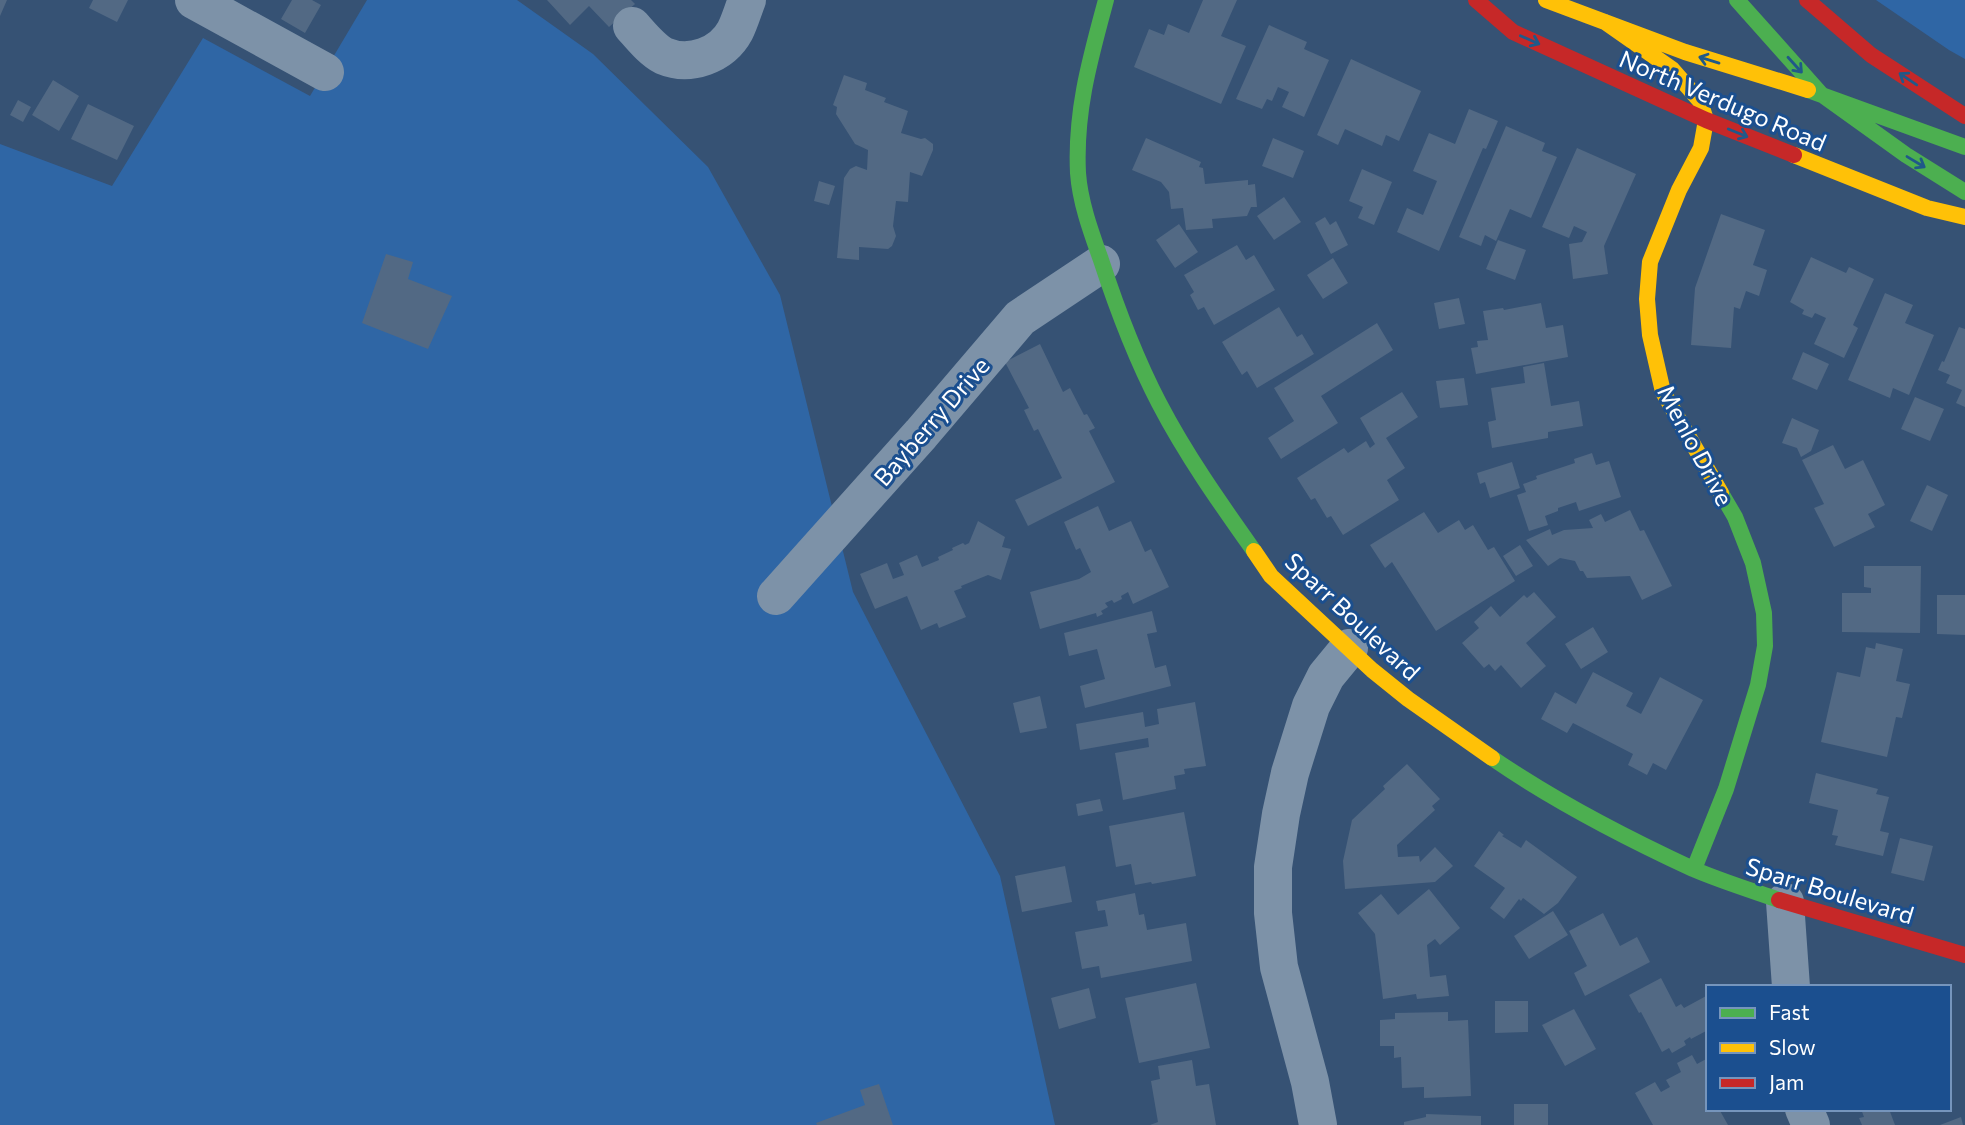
<svg xmlns="http://www.w3.org/2000/svg" width="1965" height="1125" viewBox="0 0 1965 1125" font-family="Commissioner,sans-serif">
<style>
.green{fill:#2f66a5}
.building{fill:#526984}
.lines{fill:none;stroke-linecap:round;stroke-linejoin:round}
.street{stroke:#7d92a8;stroke-width:38}
.fast{stroke:#4caf50;stroke-width:16}
.slow{stroke:#ffc107;stroke-width:16}
.jam{stroke:#c62828;stroke-width:16}
.oneway{stroke:#205989}
.labels{text-anchor:middle;dominant-baseline:central;stroke-width:6;stroke-linejoin:round;paint-order:stroke}
.street-label{font-size:24px;fill:#fff;stroke:#1b4f8f}
</style>
<rect width="100%" height="100%" fill="#365274"/>
<!-- green -->
<path class="green" d="M367 0H517L593 54 708 167 780 295 853 592 1000 876 1055 1125H0V144L112 186 203 38 310 96Z
M1876 0H1965V59L1949 50Z"/>
<!-- building -->
<path class="building" d="M0 0H7L0 16Z
M93 0H128L117 22 89 8Z
M292 0H312L321 5 305 33 281 19Z
M547 0H631L635 4 609 27 589 6 570 25Z
M1203 0H1237L1221 36 1246 46 1221 104 1134 67 1149 29 1164 35 1168 24 1189 33Z
M1269 25 1307 42 1304 49 1329 60 1304 117 1282 107 1289 92 1278 87 1272 101 1267 99 1262 109 1236 99Z
M1351 59 1421 91 1399 141 1386 135 1382 146 1345 129 1338 145 1317 135Z
M844 75 867 83 865 90 886 98 884 102 908 111 901 133 921 139 925 138 933 144V150L922 176 910 172 908 202 896 201 893 226 896 236 892 246 888 249 859 247V260L837 258 844 178 850 169 856 166 867 170 868 150 855 144 836 114 837 107 833 105Z
M53 80 79 96 59 131 32 115Z
M18 100 31 107 23 122 10 115Z
M88 104 134 126 117 160 71 139Z
M1469 109 1498 121 1486 149 1483 148 1439 251 1397 232 1407 208 1423 215 1437 181 1413 171 1429 133 1455 144Z
M1506 126 1545 143 1542 151 1557 157 1531 218 1510 209 1496 241 1485 235 1481 246 1459 237Z
M1146 138 1201 162 1199 167 1203 168 1205 184 1248 180V185L1255 184 1257 207H1251L1247 216 1212 219 1213 228 1186 230 1183 208 1171 209 1169 192 1161 182 1132 170Z
M1273 138 1304 151 1293 178 1262 166Z
M1577 148 1636 174 1604 246 1608 274 1573 279 1569 244 1582 242 1587 232 1574 226 1569 238 1542 227Z
M1362 169 1392 182 1374 225 1358 218 1363 207 1349 201Z
M819 181 835 186 829 205 814 201Z
M1284 197 1301 222 1274 240 1257 216Z
M1721 214 1765 230 1753 265 1767 270 1759 296 1746 291 1740 309 1734 307 1731 348 1691 345 1695 288Z
M1325 217 1330 225 1336 221 1348 245 1331 254 1315 223Z
M1179 224 1198 252 1175 268 1156 240Z
M1498 240 1526 250 1515 280 1486 269Z
M1237 245 1246 260 1254 255 1275 290 1214 325 1204 307 1198 310 1190 295 1194 292 1184 275Z
M386 254 413 262 408 279 452 296 428 349 362 323Z
M1811 257 1846 273 1849 267 1874 279 1853 325 1858 328 1844 358 1814 344 1826 318 1815 313 1812 318 1802 314 1804 310 1790 302Z
M1333 258 1348 283 1323 299 1307 275Z
M1885 293 1913 305 1905 323 1934 335 1909 395 1893 388 1890 398 1848 380Z
M1459 298 1465 324 1439 329 1434 303Z
M1541 303 1546 328 1563 325 1568 357 1476 374 1471 348 1478 347 1477 341 1488 340 1483 311 1503 308 1504 310Z
M1279 307 1297 337 1302 334 1314 354 1257 388 1247 371 1242 375 1222 342Z
M1377 323 1393 350 1321 396 1338 423 1281 459 1268 438 1294 421 1274 388Z
M1959 327 1965 329V407L1956 403 1962 390 1946 383 1950 375 1938 370 1942 361 1944 362Z
M1040 344 1063 392 1070 388 1084 415 1087 414 1095 428 1089 431 1115 482 1028 526 1015 500 1062 478 1038 429 1034 431 1024 410 1029 408 1005 362Z
M1803 352 1829 364 1817 390 1792 379Z
M1544 363 1551 406 1579 401 1583 426 1548 432V438L1492 448 1488 422 1496 420 1491 388 1525 383 1523 367Z
M1464 378 1468 405 1440 408 1436 381Z
M1402 392 1418 417 1386 438 1405 468 1387 480 1399 500 1343 535 1331 516 1327 518 1315 498 1311 500 1297 478 1344 448 1348 453 1366 441 1370 448 1375 444 1360 418Z
M1915 397 1944 409 1930 441 1901 429Z
M1792 418 1819 430 1811 451 1801 457 1797 448 1782 443Z
M1833 445 1845 469 1863 460 1885 505 1868 514 1875 527 1834 547 1814 508 1824 504 1802 460Z
M1592 453 1596 465 1609 461 1621 497 1579 511 1576 502 1558 508V511L1545 516 1548 525 1529 531 1517 495 1526 492 1523 484 1537 479 1536 476 1575 463 1574 459Z
M1512 462 1520 488 1490 498 1485 482 1480 484 1477 473Z
M1927 485 1948 495 1932 531 1910 521Z
M1098 506 1109 531 1131 521 1145 552 1151 549 1169 587 1133 604 1128 592 1121 596 1122 599 1114 603 1112 600 1105 603 1108 607 1101 611 1103 614 1097 617 1096 613 1040 629 1030 592 1079 579 1091 572 1080 548 1076 550 1064 522Z
M1630 510 1640 531 1644 530 1672 586 1642 600 1630 576 1587 578 1583 571H1580L1575 561 1560 558 1548 566 1526 540 1550 529 1552 535 1564 530 1593 528 1589 520 1601 514 1605 522Z
M1424 512 1438 533 1459 520 1465 530 1473 525 1488 550 1494 547 1515 581 1436 631 1392 562 1385 568 1370 545Z
M978 521 1005 537 1002 547 1011 549 1001 580 988 575 961 586 962 588 954 591 966 617 939 628 937 623 921 630 907 596 875 609 860 574 887 563 893 579 904 575 899 563 917 555 922 567 939 560 938 557 953 550 952 548 963 543 965 545 969 543Z
M1520 545 1533 566 1516 576 1503 556Z
M1864 566H1921L1920 633 1842 632V593H1871V588L1864 587Z
M1534 592 1556 617 1526 643 1546 666 1521 688 1501 665 1495 671 1489 664 1484 668 1462 643 1479 628 1474 622 1491 606 1500 617 1524 595 1527 598Z
M1937 595H1965V635L1937 634Z
M1152 611 1157 632 1147 634 1155 668 1166 665 1171 686 1085 708 1080 686 1105 679 1097 649 1069 656 1064 633Z
M1593 627 1608 652 1581 669 1565 644Z
M1876 643 1903 649 1896 681 1910 684 1902 718 1896 717 1887 757 1821 742 1837 672 1860 677 1866 647 1875 649Z
M1593 672 1633 693 1626 706 1641 714 1660 677 1703 700 1666 770 1653 763 1647 775 1628 765 1633 754 1573 723 1567 733 1541 719 1555 692 1576 704Z
M1040 696 1047 728 1020 733 1013 703Z
M1195 702 1206 766 1184 769 1185 774 1174 776 1176 789 1123 800 1115 753 1149 747 1148 738 1080 750 1076 724 1143 712 1145 727 1159 724 1157 709Z
M1407 764 1440 799 1432 806 1435 810 1397 845 1398 857 1419 856 1420 862 1435 847 1453 866 1435 882 1345 889 1343 861 1352 820 1385 789 1383 786Z
M1816 773 1878 789 1876 794 1889 797 1880 831 1889 833 1883 856 1835 845 1838 836 1832 835 1838 810 1809 803Z
M1100 799 1103 811 1078 816 1076 804Z
M1184 812 1196 876 1152 884 1151 882 1135 885 1131 864 1116 867 1109 826Z
M1499 831 1504 835 1502 836 1521 848 1526 840 1577 877 1558 903 1544 914 1523 898 1521 901 1519 899 1504 919 1490 908 1505 888 1474 866Z
M1900 838 1933 846 1924 881 1891 873Z
M1065 866 1072 902 1022 912 1015 876Z
M1429 889 1460 928 1440 945 1435 939 1427 945 1430 977 1446 975 1449 996 1417 999 1416 994 1383 999 1375 934 1358 913 1381 894 1398 915Z
M1135 893 1139 915 1144 914 1147 930 1186 923 1192 961 1101 978 1099 966 1082 969 1075 932 1108 926 1105 910 1098 911 1096 901Z
M1553 911 1568 935 1529 959 1514 936Z
M1603 913 1620 946 1637 937 1650 962 1585 996 1574 973 1587 966 1569 931Z
M1661 978 1676 1007 1681 1004 1684 1008 1708 995V1030L1691 1039 1690 1037 1684 1041 1686 1045 1672 1053 1669 1048 1662 1052 1641 1012 1639 1013 1629 995Z
M1196 983 1210 1048 1139 1063 1125 998Z
M1089 988 1096 1018 1059 1029 1051 998Z
M1495 1001H1528V1032L1495 1033Z
M1574 1009 1596 1049 1565 1066 1542 1025Z
M1448 1012V1021L1468 1020 1471 1096 1424 1098V1087L1402 1088 1401 1057 1394 1058V1046H1380V1020L1395 1019V1013Z
M1692 1055 1697 1064 1708 1058V1109H1719L1728 1125H1653L1635 1093 1655 1082 1661 1092 1670 1087 1666 1080 1681 1072 1677 1063Z
M1192 1060 1196 1086 1209 1084 1216 1125H1150L1158 1122 1151 1081 1160 1079 1158 1066Z
M879 1084 893 1125H817L816 1123 865 1105 860 1090Z
M1514 1104H1548V1125H1514Z
M1861 1109H1889L1895 1125H1862L1859 1118 1864 1117Z
M1426 1114 1481 1116V1125H1404V1122L1426 1117Z
M1961 1117 1963 1125H1940Z"/>
<g class="lines">
<!-- street -->
<path class="street" d="M194 0 325 72
M632 26C641 36 652 50 664 56 690 67 722 55 735 31 740 21 743 10 747 0
M776 596 921 434 1020 318 1101 264
M1785 902 1791 987
M1804 1109 1811 1125
M1318 1125 1310 1082 1279 967 1273 913V867L1281 814 1290 773 1311 706 1326 676 1349 648"/>
<!-- fast -->
<path class="fast" d="M1106 0C1090 59 1075 111 1078 173 1080 202 1091 232 1101 260 1117 309 1135 357 1159 403 1186 455 1220 503 1254 551
M1737 0 1821 94 1906 155 1965 192
M1808 90 1965 147
M1492 758C1553 800 1626 838 1693 869 1721 881 1750 890 1779 900
M1694 869 1726 789 1758 685 1765 646 1764 613 1753 563 1735 517 1721 493"/>
<!-- slow -->
<path class="slow" d="M1546 0 1685 52 1808 90
M1605 22 1672 69 1700 101 1706 120 1701 148 1679 190 1650 262 1647 299 1650 335 1663 392 1721 493
M1794 155 1927 208 1965 217
M1254 551 1271 576 1372 670 1408 699 1492 758"/>
<!-- jam -->
<path class="jam" d="M1476 0 1513 32 1706 120 1794 155
M1807 0 1871 55 1965 116
M1779 900 1965 955"/>
</g>
<!-- one-way arrows -->
<defs><path id="oneway-shaft" d="M-6 0H5M1.5-3L5.5 0L1.5 3" fill="none" stroke-width="1.6" stroke-linecap="round" stroke-linejoin="round" transform="scale(1.75)"/></defs>
<g class="oneway">
<use href="#oneway-shaft" transform="translate(1530 40) rotate(24)"/>
<use href="#oneway-shaft" transform="translate(1709 60) rotate(-163)"/>
<use href="#oneway-shaft" transform="translate(1795 65) rotate(48)"/>
<use href="#oneway-shaft" transform="translate(1908 79) rotate(-146)"/>
<use href="#oneway-shaft" transform="translate(1738 133) rotate(22)"/>
<use href="#oneway-shaft" transform="translate(1916 162) rotate(31)"/>
</g>
<g class="labels">
<!-- street labels -->
<g class="street-label">
<text transform="translate(1723 100) rotate(23)">North Verdugo Road</text>
<text transform="translate(931 421) rotate(-49)">Bayberry Drive</text>
<text transform="translate(1696 445) rotate(62)">Menlo Drive</text>
<text transform="translate(1353 616) rotate(43)">Sparr Boulevard</text>
<text transform="translate(1830 890) rotate(17)">Sparr Boulevard</text>
</g>
</g>
<!-- legend -->
<rect x="1706" y="985" width="245" height="126" fill="#1b4f8f" stroke="#7695bc" stroke-width="2"/>
<rect x="1720" y="1008" width="35" height="10" fill="#4caf50" stroke="#7695bc" stroke-width="2"/>
<text x="1769" y="1020" font-size="21" fill="#ffffff">Fast</text>
<rect x="1720" y="1043" width="35" height="10" fill="#ffc107" stroke="#7695bc" stroke-width="2"/>
<text x="1769" y="1055" font-size="21" fill="#ffffff">Slow</text>
<rect x="1720" y="1078" width="35" height="10" fill="#c62828" stroke="#7695bc" stroke-width="2"/>
<text x="1769" y="1090" font-size="21" fill="#ffffff">Jam</text>
</svg>
